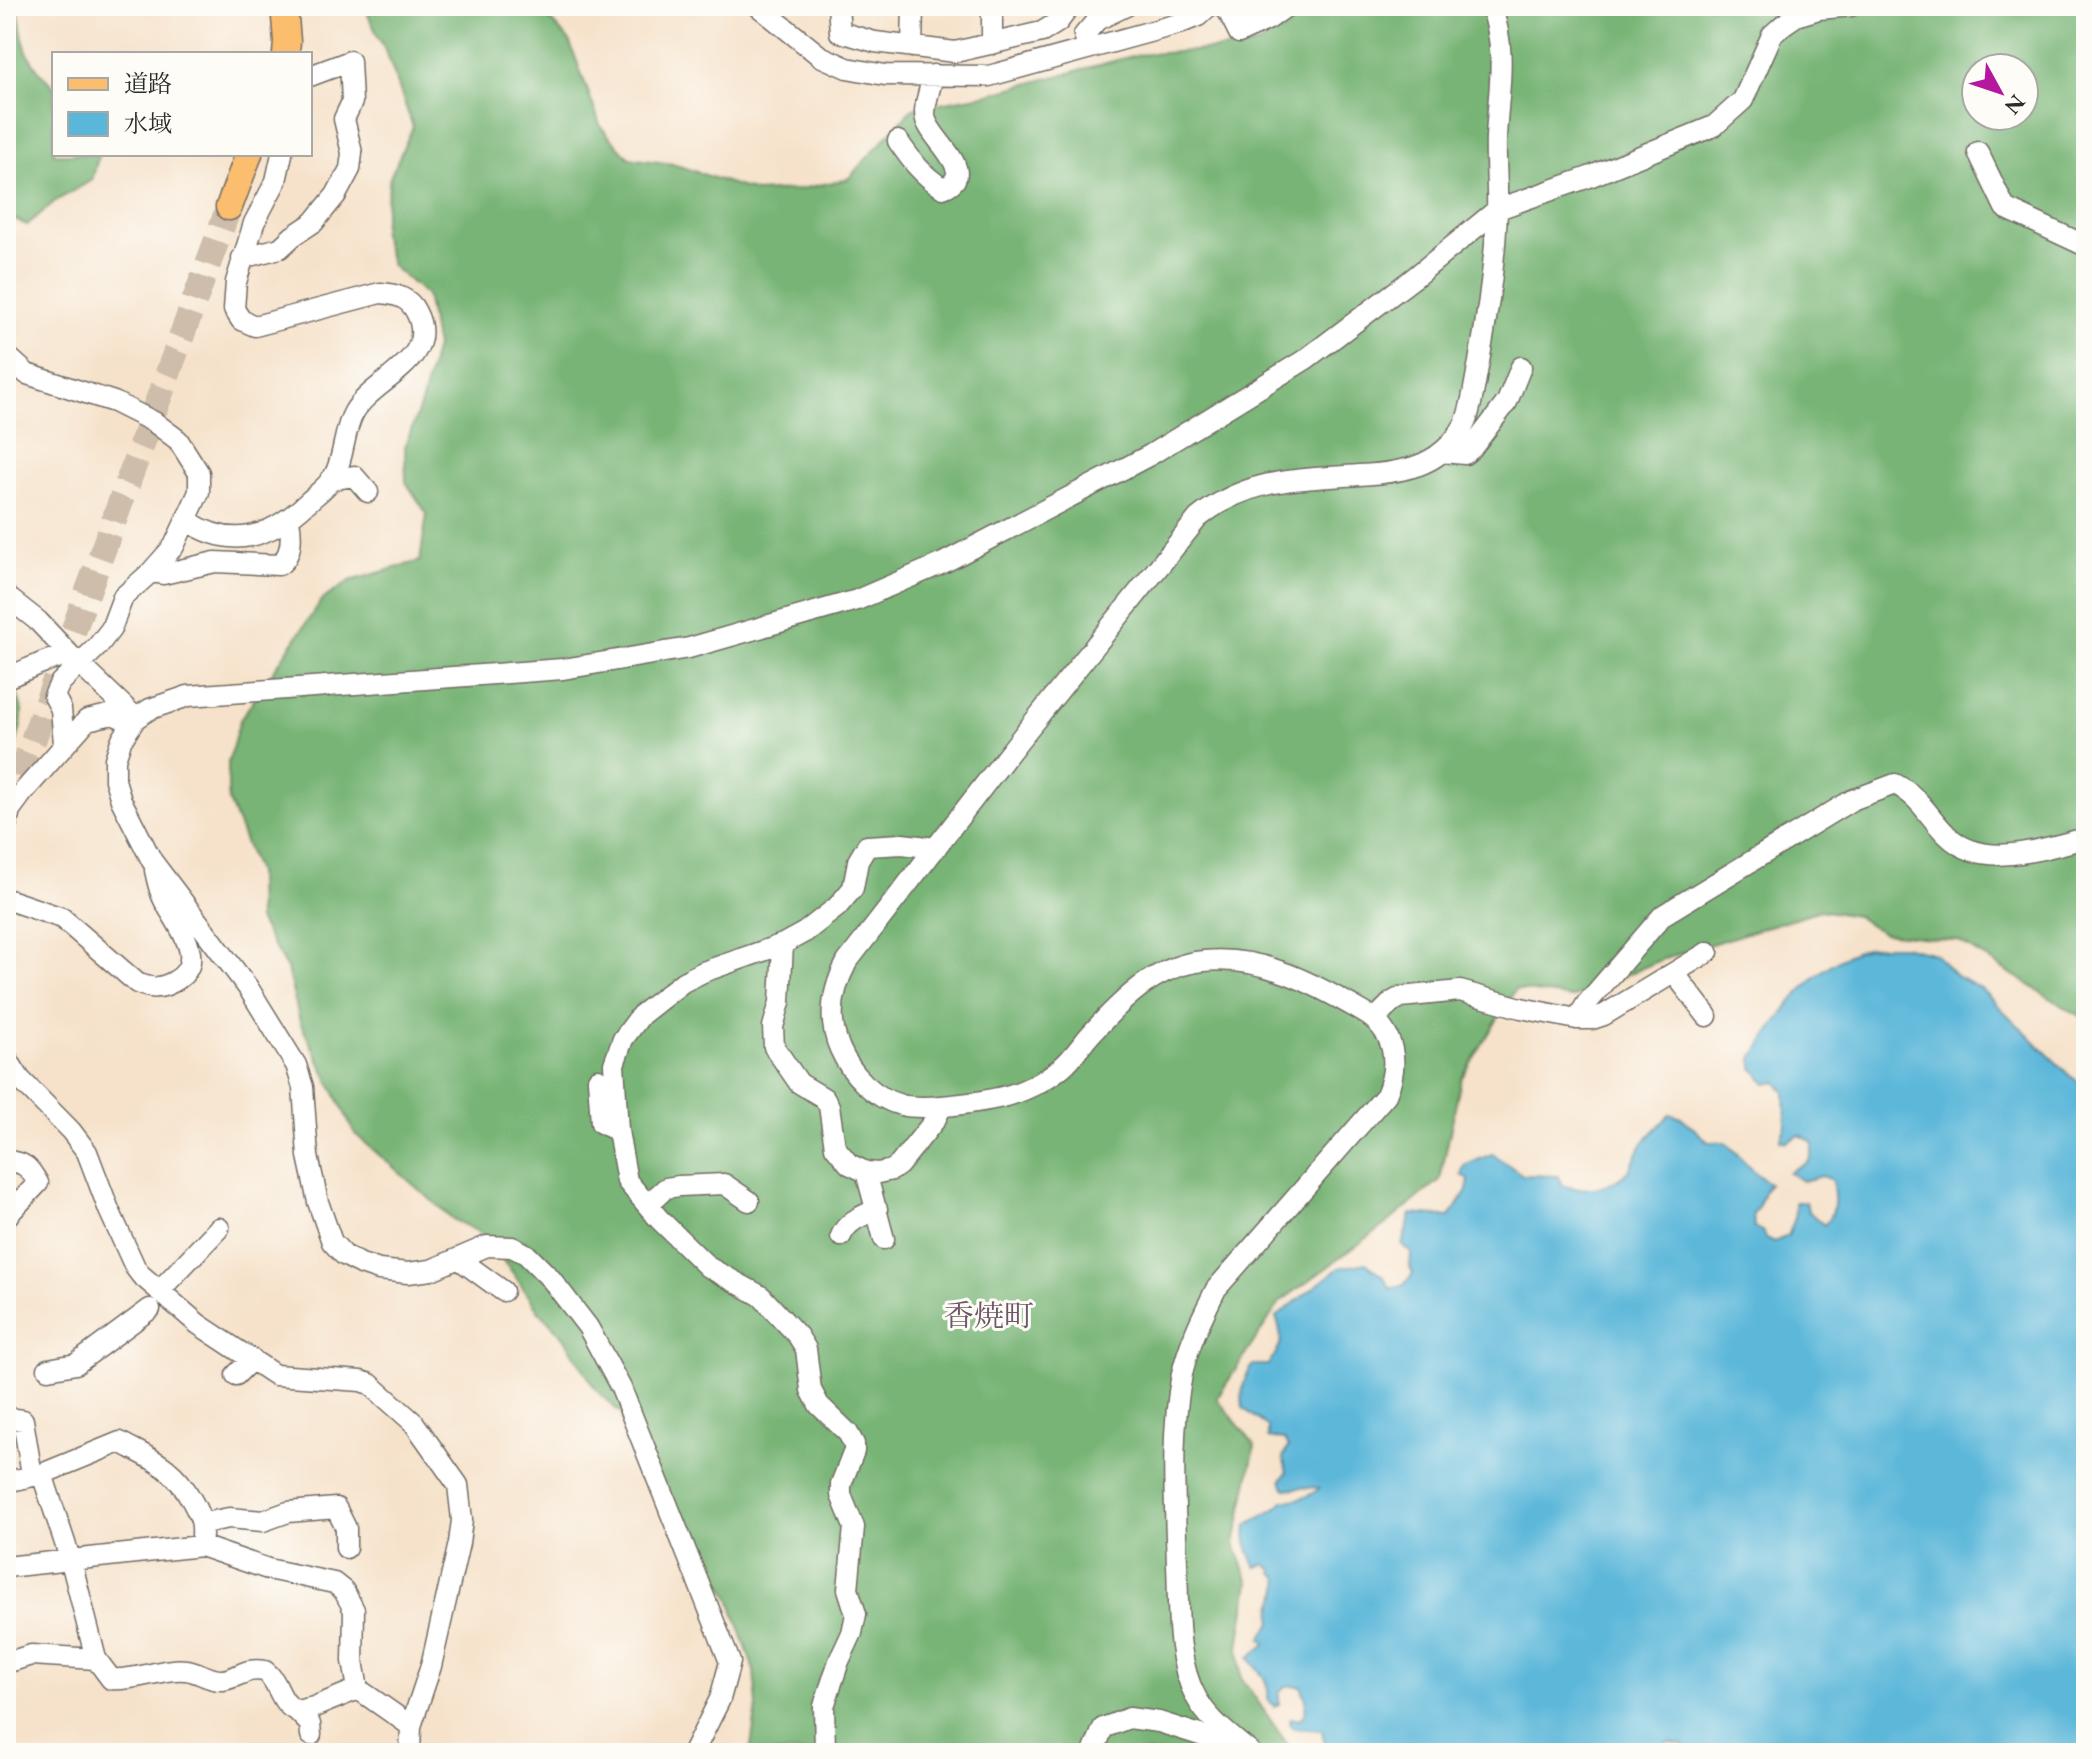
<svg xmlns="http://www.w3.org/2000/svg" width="2092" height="1759" viewBox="0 0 2092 1759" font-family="'EB Garamond','Noto Serif JP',serif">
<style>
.forest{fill:#77b474;stroke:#517050;stroke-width:2;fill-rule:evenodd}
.water{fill:#5bb7d9;stroke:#437182;stroke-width:2}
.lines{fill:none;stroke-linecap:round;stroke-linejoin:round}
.major-tunnel{stroke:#cdbdaa;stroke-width:26;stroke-dasharray:26 13;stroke-linecap:butt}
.minor-casing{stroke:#726b63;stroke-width:23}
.major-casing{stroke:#726b63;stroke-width:29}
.minor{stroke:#fff;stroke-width:20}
.major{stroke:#fbbe6e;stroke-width:26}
.labels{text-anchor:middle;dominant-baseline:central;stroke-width:6;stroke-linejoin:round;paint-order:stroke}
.quarter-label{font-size:30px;fill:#6c5869;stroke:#fdfcf7}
</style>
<rect width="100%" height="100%" fill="#fdfcf7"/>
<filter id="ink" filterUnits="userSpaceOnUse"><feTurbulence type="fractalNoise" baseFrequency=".0125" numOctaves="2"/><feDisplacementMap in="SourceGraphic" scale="16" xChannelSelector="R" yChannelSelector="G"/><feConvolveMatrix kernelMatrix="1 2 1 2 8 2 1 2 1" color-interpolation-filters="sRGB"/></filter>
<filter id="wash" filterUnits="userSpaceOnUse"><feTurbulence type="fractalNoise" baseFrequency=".006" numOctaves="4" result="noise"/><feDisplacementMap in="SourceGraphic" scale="32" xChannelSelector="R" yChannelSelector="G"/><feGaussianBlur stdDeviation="1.8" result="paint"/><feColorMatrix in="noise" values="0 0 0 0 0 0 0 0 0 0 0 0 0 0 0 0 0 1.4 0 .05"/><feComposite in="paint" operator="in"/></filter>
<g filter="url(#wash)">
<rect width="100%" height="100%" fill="#f6e2ca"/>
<!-- forest -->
<path class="forest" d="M6 6H18C23 46 25 59 54 87V154H99L92 180 54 202 27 225 6 215Z
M371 6H537L569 40 601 127 629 158 673 164 755 192 796 190 848 179 913 108 989 94 1136 55 1234 48 1260 44 1296 13 1297 6H2086V1020L1958 941 1883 933 1856 916 1820 910 1663 959 1572 998 1516 989 1461 1079 1440 1180 1386 1224 1280 1302 1217 1398 1255 1446 1235 1544 1249 1582 1239 1647 1241 1677 1293 1753H750L757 1706 754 1671 729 1596 685 1524 629 1421 597 1391 564 1337 539 1311 513 1273 479 1232 454 1220 355 1134 300 1022 287 969 258 920 257 872 228 799V763L240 720 322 600 350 581 420 561 427 514 406 482 405 447 422 401 436 346 426 295 392 266 382 233 390 177 413 127 388 57 368 15ZM1976 68H2024V116H1976Z
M6 670C11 683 22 700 22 714 23 735 8 750 14 772L6 789Z"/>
<!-- water -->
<path class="water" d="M1903 946 1935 954 1956 976 1980 988 2070 1076 2086 1086V1753H1683L1685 1748 1682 1744 1668 1742 1658 1753H1332L1325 1746 1322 1730 1294 1728 1290 1723 1291 1718 1299 1720 1305 1713 1306 1699 1301 1686H1285L1279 1692V1704L1274 1706 1268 1699C1270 1681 1260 1672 1249 1658L1266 1644 1262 1639C1263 1631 1269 1629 1272 1622 1273 1618 1272 1613 1273 1608 1276 1594 1281 1596 1279 1577L1273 1574V1570L1265 1564 1256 1567C1248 1553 1245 1541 1247 1525L1275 1509 1284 1500C1295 1500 1311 1498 1319 1488 1307 1485 1296 1490 1284 1488L1281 1480 1287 1472 1283 1458 1288 1447 1284 1440 1268 1438V1427L1243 1408C1241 1391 1243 1379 1253 1365H1268C1283 1345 1284 1340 1276 1317L1339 1268 1366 1263 1384 1277 1390 1288 1404 1285 1413 1274 1410 1266 1411 1253 1402 1245 1411 1214 1450 1217 1467 1190 1469 1180 1461 1175 1464 1166 1492 1154 1523 1175 1558 1176 1562 1185C1582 1193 1613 1188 1628 1171 1635 1163 1637 1151 1643 1143 1652 1133 1661 1124 1670 1114L1682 1118 1709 1142H1725C1740 1155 1753 1174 1769 1183 1761 1193 1762 1205 1753 1214L1754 1227 1763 1232 1765 1238 1774 1242 1788 1236 1795 1218V1202H1806L1808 1211 1824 1225C1837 1214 1835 1195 1832 1180L1823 1176 1802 1181 1789 1172C1809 1160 1810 1170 1813 1142L1800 1135 1787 1142 1780 1140 1786 1126 1785 1091 1776 1082 1766 1084 1753 1068V1058C1781 1014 1812 964 1866 948 1877 945 1891 946 1903 946Z"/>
</g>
<g filter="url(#ink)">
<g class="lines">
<!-- major-tunnel -->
<path class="major-tunnel" d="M6 814 229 207"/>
<!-- minor casing -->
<g class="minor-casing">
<path id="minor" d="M758 6 820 56 847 68 885 75 989 76 1178 24 1198 16 1209 6
M838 6 840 32 875 42 955 52 1042 32 1058 22 1070 6
M1222 6 1228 11 1239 33 1269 19 1287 6
M992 44V6
M912 47 913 6
M1089 47 1084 35 1097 20 1126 6
M898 141C911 160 923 176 943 188 980 174 932 141 926 120 922 108 931 88 933 75
M1978 152 2005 208 2086 246
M242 258 280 248 293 236 314 222 336 195 350 169 352 153 344 119 352 102 350 61 310 76
M6 355 27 374 114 402 154 422 178 440 199 473V492L174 546 151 572 123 597 111 629 97 647 60 683 54 696 61 709 64 743
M1442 452 1465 454 1472 448 1507 402 1521 367
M330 480 354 476 368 492
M188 521C233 551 271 537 308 502 317 494 328 486 334 476 345 456 343 431 354 412 373 379 441 360 416 312 409 297 395 294 380 293L255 326 241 320 234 309 236 282 254 223 276 181 282 154
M151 572 163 574 215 562 279 565C293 555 292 536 289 520
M6 596 38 621 70 655
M6 678C28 670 47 658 70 655L136 718
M6 827 10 810 24 791 87 720 113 714 132 723
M6 899 62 918 137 983C151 989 160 989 173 982 211 962 176 924 164 900 159 891 157 880 155 870
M783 944 780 1002 773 1027 774 1047 799 1083 824 1098 829 1106 835 1147 849 1164 866 1172 878 1173 892 1170 899 1165 935 1120 942 1106
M1675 974 1707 1016
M1375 1019 1392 1002 1401 997 1460 991 1521 1008 1577 1019 1587 1003 1663 915 1852 800 1895 784C1921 797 1928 817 1948 836 1984 871 2044 848 2086 838
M1577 1019H1592L1604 1015 1708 952
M6 1057 20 1079 71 1131 87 1152 109 1210 135 1267 141 1275 198 1324 275 1375 361 1381 370 1384 414 1423 458 1485 462 1520 459 1543 431 1666 411 1726 410 1753
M598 1079 601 1123 618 1131
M6 1161C25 1162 29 1167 38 1183L6 1217
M866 1172 884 1239
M647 1205 666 1188 679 1186 724 1184 749 1201
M841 1236C847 1221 862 1216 877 1209
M459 1259 503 1291
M159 1291 219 1228
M48 1369 76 1364 150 1309
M236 1375 252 1359
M6 1418 23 1420 32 1475
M6 1482 42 1474 120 1442C151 1459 173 1466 191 1499 202 1519 204 1523 201 1546
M204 1523 229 1518 263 1521 288 1512 336 1508 346 1528V1548
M6 1567 201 1546 268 1569 334 1583 344 1591 354 1610 353 1661 358 1689 411 1726
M96 1659 111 1679C136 1681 165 1667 186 1670 199 1671 209 1681 223 1680 239 1678 245 1667 265 1671 280 1682 278 1703 297 1711L314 1707 358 1689
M6 1663 31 1655 96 1659 71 1561 42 1474
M297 1711 310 1724 311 1735
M693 1753 720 1699 730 1662 621 1388 588 1327 551 1279 526 1254 512 1247 487 1246 431 1270 408 1273 379 1270 361 1264 344 1255 332 1242 318 1202 308 1156 303 1087 296 1065 249 989 152 861 121 800 115 780V759L121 741 136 718 150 709 188 696 563 669 689 648 857 600 943 563 1150 455 1306 359 1415 277 1498 209 1589 177 1714 126 1743 100 1772 35 1783 25 1796 16 1819 9 1851 6
M825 1753 824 1706 839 1661 852 1633 856 1614 848 1589 854 1527 841 1495V1484L854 1451V1444L848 1433 819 1405 811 1390 806 1349 798 1336 761 1296 708 1267 659 1219 627 1181 618 1131 614 1064 623 1039 641 1015 683 982 703 972 783 944 805 932 837 907 853 888 858 861 867 846 902 844 936 848
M1093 1753 1103 1728 1129 1718 1159 1722 1238 1747
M1251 1753C1231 1736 1208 1720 1196 1697 1175 1658 1179 1607 1177 1564 1175 1502 1170 1436 1182 1374 1189 1343 1202 1317 1216 1289L1386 1095C1400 1063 1395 1030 1363 1012 1315 984 1262 955 1204 961 1155 965 1121 1001 1090 1035 1081 1045 1073 1058 1062 1067 1052 1075 1038 1084 1026 1089 1001 1101 927 1111 901 1105 874 1098 851 1074 840 1049 827 1019 832 990 847 962L1020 739 1198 518C1248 477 1298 480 1359 475 1380 474 1404 472 1424 463 1442 455 1458 439 1466 421 1473 402 1475 381 1479 362 1488 312 1495 261 1497 211 1498 187 1495 162 1496 138 1498 89 1508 53 1491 6"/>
</g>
<!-- major casing -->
<g class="major-casing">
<path id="major" d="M284 6 287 41 286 54
M229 207 249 154"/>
</g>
<!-- minor -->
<use href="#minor" class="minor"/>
<!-- major -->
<use href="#major" class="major"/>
</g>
</g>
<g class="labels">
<!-- quarter labels -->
<g class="quarter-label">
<text x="989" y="1315">香焼町</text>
</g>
</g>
<!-- margin -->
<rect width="2092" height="1759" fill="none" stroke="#fdfcf7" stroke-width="32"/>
<!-- legend -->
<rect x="52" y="52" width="260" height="104" fill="#fdfcf7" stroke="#a9a8a5" stroke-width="2"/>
<rect x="68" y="78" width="40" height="12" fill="#fbbe6e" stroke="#a9a8a5" stroke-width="2"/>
<text x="124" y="92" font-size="24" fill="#2b2b2b">道路</text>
<rect x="68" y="112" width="40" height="24" fill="#5bb7d9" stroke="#a9a8a5" stroke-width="2"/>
<text x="124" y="132" font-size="24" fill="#2b2b2b">水域</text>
<!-- north arrow -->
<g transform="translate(2000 92) rotate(130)"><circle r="38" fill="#fdfcf7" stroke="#a9a8a5" stroke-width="2"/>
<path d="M0-6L14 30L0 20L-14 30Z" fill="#b5179e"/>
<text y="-12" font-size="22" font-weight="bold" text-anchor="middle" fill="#2b2b2b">N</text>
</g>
</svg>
